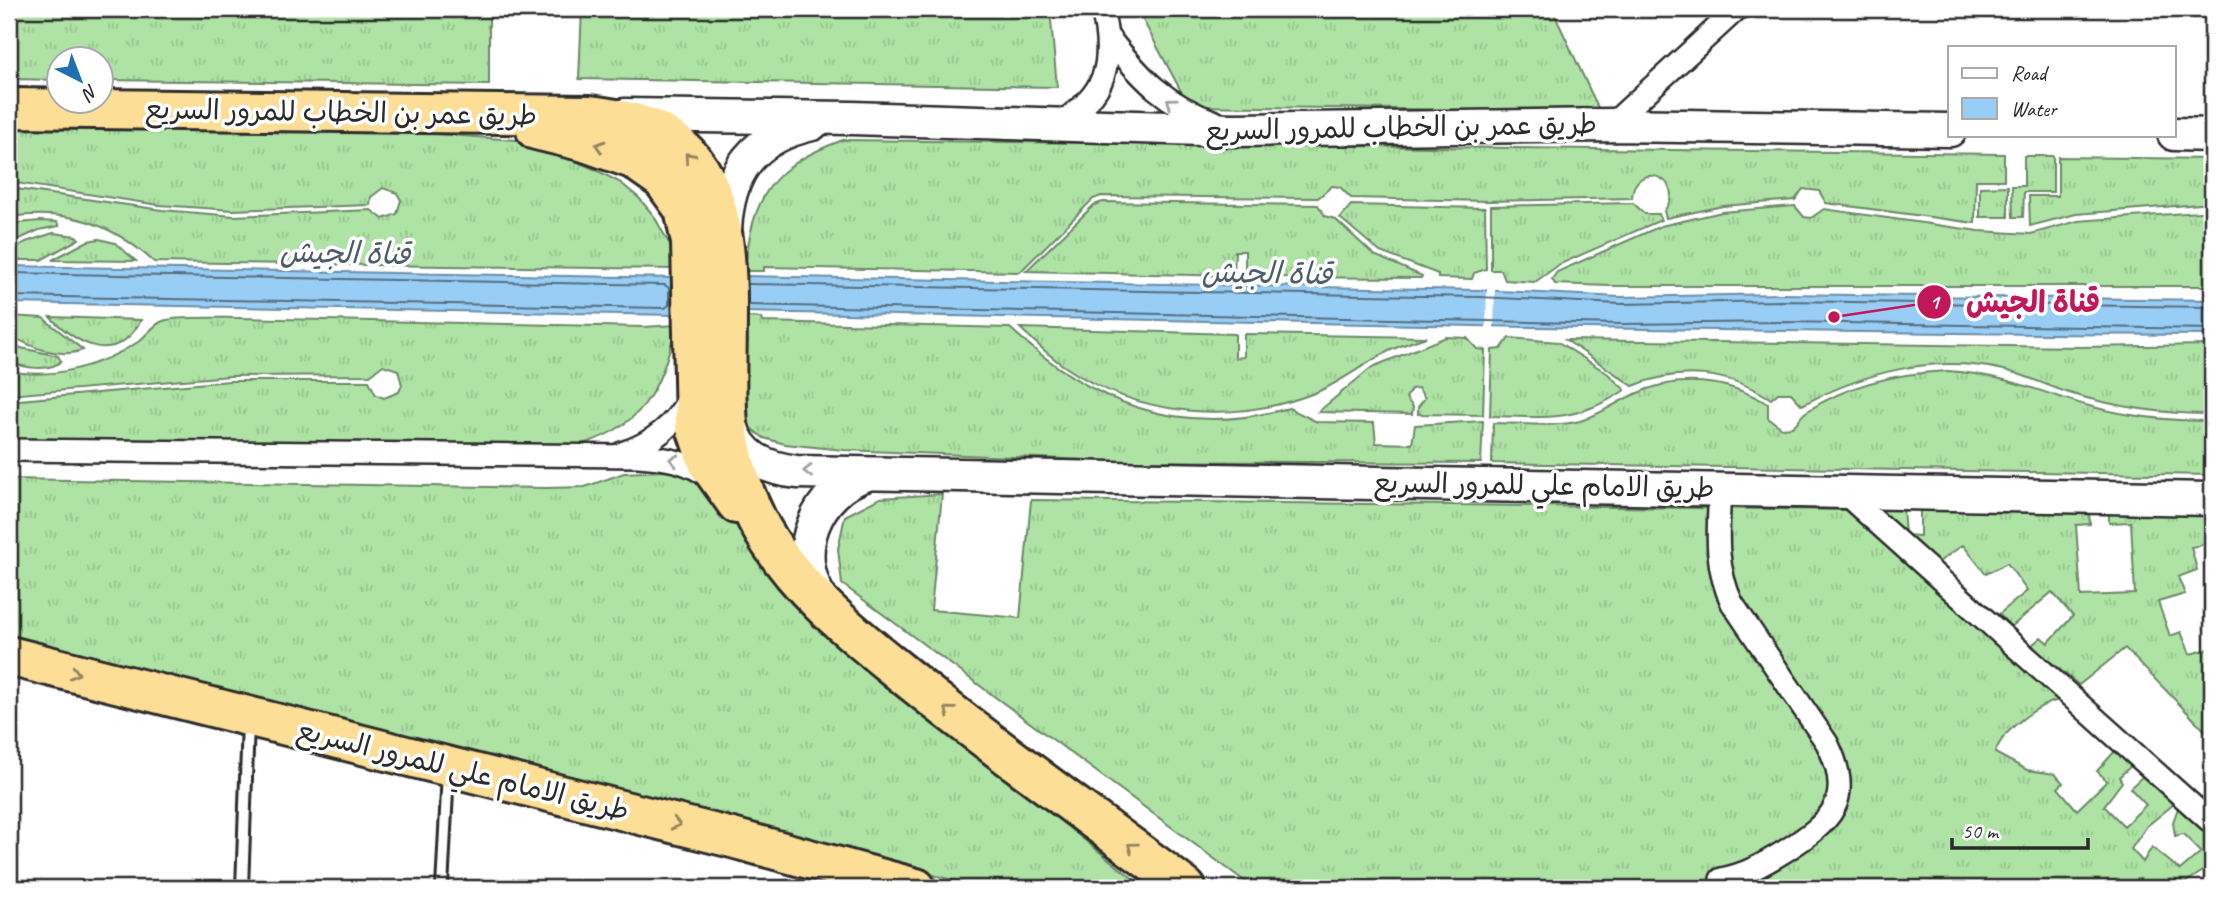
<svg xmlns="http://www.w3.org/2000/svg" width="2221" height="897" viewBox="0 0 2221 897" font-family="Caveat,'Playpen Sans Arabic',sans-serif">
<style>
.grass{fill:url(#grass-tufts);stroke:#6c8768;stroke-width:2}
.water{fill:#98cef6;stroke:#6c8da5;stroke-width:2}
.pier{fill:#fff}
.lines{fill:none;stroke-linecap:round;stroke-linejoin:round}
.shore{stroke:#576c7c;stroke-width:2}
.service-casing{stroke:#2b2b2b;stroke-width:16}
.minor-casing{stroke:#2b2b2b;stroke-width:26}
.secondary-casing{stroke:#2b2b2b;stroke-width:37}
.motorway-casing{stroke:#2b2b2b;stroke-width:44}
.service{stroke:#fff;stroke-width:10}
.minor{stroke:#fff;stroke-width:21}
.secondary{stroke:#fff;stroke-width:32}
.motorway{stroke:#fdde96;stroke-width:38}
.oneway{stroke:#a0a0a0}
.oneway2{stroke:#948460}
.labels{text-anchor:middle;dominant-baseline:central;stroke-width:7;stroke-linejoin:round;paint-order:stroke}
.street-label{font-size:28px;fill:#2b2b2b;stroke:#fff}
.water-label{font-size:30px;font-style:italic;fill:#4c5c68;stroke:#fff}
.leader{fill:none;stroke:#c2185b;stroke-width:2.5}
.callout-dot{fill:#c2185b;stroke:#fff;stroke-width:2.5}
.mark-label{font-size:21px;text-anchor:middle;font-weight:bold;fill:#fff}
.callout-label{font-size:30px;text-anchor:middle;font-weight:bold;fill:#c2185b;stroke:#fff;stroke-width:7;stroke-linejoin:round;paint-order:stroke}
</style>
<defs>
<pattern id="grass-tufts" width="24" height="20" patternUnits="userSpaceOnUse" patternTransform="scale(1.75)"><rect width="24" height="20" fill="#aee3a5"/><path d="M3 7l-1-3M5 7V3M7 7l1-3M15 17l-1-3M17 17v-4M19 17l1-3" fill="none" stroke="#96c38e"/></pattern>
</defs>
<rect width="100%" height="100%" fill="#fff"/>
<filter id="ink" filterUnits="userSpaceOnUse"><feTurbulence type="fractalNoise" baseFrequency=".0143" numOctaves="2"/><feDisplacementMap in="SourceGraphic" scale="14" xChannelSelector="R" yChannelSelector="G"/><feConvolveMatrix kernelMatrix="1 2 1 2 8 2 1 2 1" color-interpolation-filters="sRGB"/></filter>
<g filter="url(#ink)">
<!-- grass -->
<path class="grass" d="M9 9H489V85L102 80V60H60L59 80 9 79Z
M582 9H1050L1057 87 579 79Z
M1137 9H1552L1600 112 1189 106Z
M9 127 437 134 529 141 594 169 621 183 639 198 654 216 670 245 676 269 154 262C110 222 69 209 9 217V188L162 210 234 216 371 210 383 219 397 214 401 200 397 193 383 188 371 197 370 205 233 210 159 205 9 182Z
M843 140 2004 154V180H1976L1975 223 1826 203 1819 191 1803 189 1795 200 1723 206 1666 218 1664 211C1690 178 1633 158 1632 198L1488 201 1351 198 1340 187 1332 186 1318 198 1101 196 1093 199 1020 272 764 267V271H745C752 195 772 166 843 140Z
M2024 156H2053V192H2024L2023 217H2013L2012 186H2024Z
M2058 157 2212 159V203L2076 214 2030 226 2029 196H2058Z
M2008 186V217H1980V187Z
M1103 202 1318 205 1325 216 1335 219 1374 255 1422 276 1421 278 1245 277V251H1235L1234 276 1026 271 1094 205Z
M1633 203 1645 214H1659L1661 220 1560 264 1535 282 1505 280 1501 270H1491V206Z
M1351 205 1485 208 1486 269 1474 273 1472 279 1438 278V274L1380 252 1340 218Z
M1795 206 1804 217 1811 218 1824 209 1979 231 2031 234 2078 221 2212 211V286H1610L1555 284 1552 279 1557 272 1661 226 1722 212Z
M40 221 57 222 59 226 39 230 9 244V224Z
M53 233 76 236 79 239 41 260H9V252L26 242Z
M99 239 115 243 136 261 52 260 88 241Z
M9 316 43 318 83 350C59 359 29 347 9 334Z
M50 317 141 320C116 366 79 346 50 317Z
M743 317 761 318 762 322 1010 328C1090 403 1179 439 1289 408L1317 422 1374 423 1376 443 1412 444 1415 425 1483 421 1481 463 1112 461 844 450 785 444 764 438 745 424Z
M238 318 643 327 676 325C660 392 642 430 571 447L9 441V401L230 381H369L376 395 384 398 399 392 402 385 398 370 383 365 370 375 230 376 9 395V371C54 380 100 366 138 342 146 336 154 324 163 321 175 316 222 318 238 318Z
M1020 328 1235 334V358L1244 357V334L1426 337C1414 341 1402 345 1391 350 1365 362 1344 381 1317 392 1235 425 1138 417 1064 366 1048 355 1034 341 1020 328Z
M1446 337 1467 338 1477 349 1485 350 1483 415 1418 414V407L1425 398 1418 388 1411 389 1406 398 1413 407 1412 414 1318 412 1372 367Z
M1509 338 1558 342 1607 373 1625 390C1575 423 1547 417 1490 416L1492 350 1501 349Z
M1566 340 2079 347 2212 345V414C2165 414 2115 407 2069 393 2047 386 2026 375 2004 370 1931 354 1866 372 1802 405L1791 393H1778L1771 399C1728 371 1680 367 1633 386Z
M9 341 21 348 58 356 61 361C49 373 23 367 9 362Z
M1948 371C2006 375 2036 391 2089 406 2129 417 2171 421 2212 421V475L1492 463 1493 423C1521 423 1553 428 1580 421 1599 415 1615 403 1633 395 1677 374 1727 379 1768 404V418L1782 428 1792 427C1798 423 1800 416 1806 412 1848 384 1899 373 1948 371Z
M664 471 696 472 980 757 1145 888H983L9 634V479L547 488 585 487 624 473Z
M942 494 931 610 1020 618 1031 500 1857 510 2060 700C2037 704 2002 731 1995 753L2027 770 2055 774 2063 783 2058 788 2077 810 2107 781 2097 771 2116 750 2133 764 2119 777 2122 782 2104 806 2124 826 2146 805 2130 788 2143 776 2147 767 2179 800 2147 826 2131 849 2143 862 2152 847 2180 870 2201 852 2183 834 2175 836 2173 822 2178 808 2194 810 2212 829V865L2177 888H2149L2140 879 2112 888H1254L842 584 838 549 845 516 880 498Z
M1864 507H1903L1905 535 1920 536V508L2089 512 2090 524 2076 525 2081 596 2135 594 2131 522 2109 523V509L2212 513V543L2191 547 2197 570 2178 577 2185 594 2158 602 2170 636 2181 632 2190 654 2209 649 2212 658V738L2125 648 2079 685 2031 646 2041 637 2048 643 2073 616 2052 592 2011 627 1999 614 2027 591 2007 563 1986 574 1963 545 1933 566Z"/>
<!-- water -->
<path class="water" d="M9 266 676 278V315L9 303Z
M739 276 1480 290 1620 297 1782 294 2212 300V335C1721 333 1230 321 739 312Z"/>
<!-- pier -->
<path class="pier" d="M1487 286 1495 287 1494 330H1486Z"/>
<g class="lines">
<!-- shore -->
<path class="shore" d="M9 273 665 285 669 288V305L665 308 9 296
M748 284 1480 297 1620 304 1782 301 2212 307
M748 305 1623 324 1783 322 2212 329"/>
<!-- service casing -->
<g class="service-casing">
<path id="service" d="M242 888 248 723
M442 888 448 772"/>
</g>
<!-- minor casing -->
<g class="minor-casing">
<path id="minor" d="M1109 38C1142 79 1165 104 1215 122
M1058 124C1107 95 1115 63 1102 9
M1611 125 1737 9
M9 450 638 456C668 458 688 461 712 479
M622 453C651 444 677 424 689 397
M1720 489C1718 530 1714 565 1732 603L1827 743C1856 800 1831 822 1785 851 1764 864 1745 875 1721 879
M1844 493 2212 823"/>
</g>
<!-- secondary casing -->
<g class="secondary-casing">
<path id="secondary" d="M625 115 852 118 1233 130 1611 125 1950 130
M2174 134 2212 135
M725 230C728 171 753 137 812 124
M731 425C740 458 766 468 797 472L2212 499
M822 600C789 554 816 489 868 474"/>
</g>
<!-- motorway casing -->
<g class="motorway-casing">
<path id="motorway" d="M9 108 590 115C622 119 653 124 679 146 752 207 716 353 730 440 735 468 745 496 757 520 792 588 857 637 915 684 1003 755 1096 820 1186 888
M536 130 585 142 633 159 663 180 684 209 691 242 695 425 709 465 737 504
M9 656 732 838 916 888"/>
</g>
<!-- service -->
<use href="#service" class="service"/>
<!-- minor -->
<use href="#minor" class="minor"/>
<!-- secondary -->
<use href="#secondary" class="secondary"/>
<!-- motorway -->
<use href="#motorway" class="motorway"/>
</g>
<!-- one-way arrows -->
<defs><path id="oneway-chevron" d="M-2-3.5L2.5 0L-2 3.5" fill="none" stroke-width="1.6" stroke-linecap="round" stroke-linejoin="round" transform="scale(1.75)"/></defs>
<g class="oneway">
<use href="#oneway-chevron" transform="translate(1171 102) rotate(-144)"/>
<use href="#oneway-chevron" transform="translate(674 460) rotate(-167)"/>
<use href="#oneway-chevron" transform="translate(808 471) rotate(-180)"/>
</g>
<g class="oneway2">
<use href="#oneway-chevron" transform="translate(600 146) rotate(-163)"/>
<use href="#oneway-chevron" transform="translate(689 157) rotate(-132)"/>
<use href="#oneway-chevron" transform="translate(75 673) rotate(14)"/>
<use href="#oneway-chevron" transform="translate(949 711) rotate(-141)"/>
<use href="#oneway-chevron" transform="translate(676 824) rotate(14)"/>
<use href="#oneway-chevron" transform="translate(1132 847) rotate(-143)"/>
</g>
</g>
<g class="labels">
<!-- street labels -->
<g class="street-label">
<text transform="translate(341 112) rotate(1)">طريق عمر بن الخطاب للمرور السريع</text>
<text transform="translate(1401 127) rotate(-1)">طريق عمر بن الخطاب للمرور السريع</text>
<text transform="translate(1544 485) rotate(1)">طريق الامام علي للمرور السريع</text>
<text transform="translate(463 770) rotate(14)">طريق الامام علي للمرور السريع</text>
</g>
<!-- water labels -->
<g class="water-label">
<text transform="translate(345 253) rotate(1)">قناة الجيش</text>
<text transform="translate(1267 273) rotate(1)">قناة الجيش</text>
</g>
</g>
<!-- callouts -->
<path class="leader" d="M1834 317L1934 302"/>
<g class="callout-dot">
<circle cx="1834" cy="317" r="7"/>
<circle cx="1934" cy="302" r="18"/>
</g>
<g class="mark-label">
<text x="1934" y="309">1</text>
</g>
<g class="callout-label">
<text x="2033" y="312">قناة الجيش</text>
</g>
<!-- margin -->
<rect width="2221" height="897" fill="none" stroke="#fff" stroke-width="35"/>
<rect x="18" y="18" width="2186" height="862" fill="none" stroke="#2b2b2b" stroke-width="2.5" filter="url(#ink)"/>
<!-- legend -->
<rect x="1948" y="46" width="228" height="91" fill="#ffffff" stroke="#aaaaaa" stroke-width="2"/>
<rect x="1962" y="68" width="35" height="10" fill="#ffffff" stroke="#aaaaaa" stroke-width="2"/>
<text x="2011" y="80" font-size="21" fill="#2b2b2b">Road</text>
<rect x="1962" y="98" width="35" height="21" fill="#98cef6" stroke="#aaaaaa" stroke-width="2"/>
<text x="2011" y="116" font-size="21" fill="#2b2b2b">Water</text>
<!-- north arrow -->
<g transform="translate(80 80) rotate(138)"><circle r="33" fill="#ffffff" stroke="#aaaaaa" stroke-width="2"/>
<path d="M0-5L12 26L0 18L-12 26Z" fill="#1f6fb2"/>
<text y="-10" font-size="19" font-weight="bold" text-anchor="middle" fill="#2b2b2b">N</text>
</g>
<!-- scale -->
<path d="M1952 838v10h136v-10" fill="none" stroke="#2b2b2b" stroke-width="3.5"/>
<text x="1962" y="838" font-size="21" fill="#2b2b2b" stroke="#ffffff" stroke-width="5" paint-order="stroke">50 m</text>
</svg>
